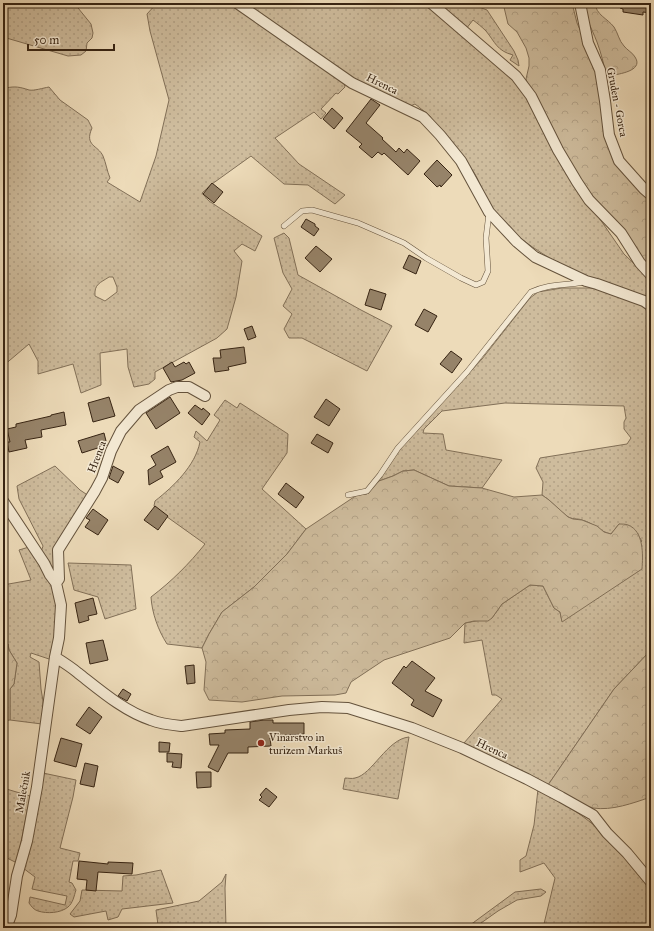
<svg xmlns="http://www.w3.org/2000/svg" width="654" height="931" viewBox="0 0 654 931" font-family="'IM FELL Great Primer',serif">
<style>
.grass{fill:url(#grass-dots);stroke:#827058;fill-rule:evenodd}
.forest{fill:url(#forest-crowns);stroke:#827058}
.building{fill:#968369;stroke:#372413}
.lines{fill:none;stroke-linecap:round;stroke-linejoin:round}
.service-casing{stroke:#64523c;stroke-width:6}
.minor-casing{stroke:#64523c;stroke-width:12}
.service{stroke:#f3e8d2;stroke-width:5}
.minor{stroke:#f3e8d2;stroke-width:10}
.poi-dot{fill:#8f2418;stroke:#f3e8d2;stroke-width:1.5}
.labels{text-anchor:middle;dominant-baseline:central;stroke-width:3;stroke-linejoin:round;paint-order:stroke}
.street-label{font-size:11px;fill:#372413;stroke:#f3e8d2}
.poi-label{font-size:11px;fill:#372413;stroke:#f3e8d2;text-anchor:start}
</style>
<defs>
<pattern id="grass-dots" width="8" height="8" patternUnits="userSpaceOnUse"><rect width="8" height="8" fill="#cebc9d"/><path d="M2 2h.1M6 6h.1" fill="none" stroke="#b2a186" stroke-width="1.8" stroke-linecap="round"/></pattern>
<pattern id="forest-crowns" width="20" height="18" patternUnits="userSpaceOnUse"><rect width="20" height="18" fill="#cebc9d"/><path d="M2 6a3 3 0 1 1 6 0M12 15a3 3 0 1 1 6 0" fill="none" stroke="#b2a186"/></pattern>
</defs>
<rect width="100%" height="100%" fill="#eddbb9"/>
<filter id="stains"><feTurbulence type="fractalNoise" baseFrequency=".005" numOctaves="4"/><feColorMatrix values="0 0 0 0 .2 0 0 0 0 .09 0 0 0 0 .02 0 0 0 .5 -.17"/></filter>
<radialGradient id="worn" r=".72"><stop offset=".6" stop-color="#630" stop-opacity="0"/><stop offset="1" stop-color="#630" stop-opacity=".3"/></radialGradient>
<!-- grass -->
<path class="grass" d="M3 3H74L91 24 93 33 92 38 87 43 86 51 81 55 68 56 3 37Z
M157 3H230L344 83 345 87 338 94 336 93 321 109 326 113 321 119 314 112 275 138 299 164 345 195 335 204 308 185 284 184 251 156 212 184 202 193 209 201 262 236 255 251 242 244 234 251 242 261 236 297 227 329 217 338 155 372V379L149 384 134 387 128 367 127 349 100 353 101 385 81 393 73 364 38 374V361L29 344 3 366V86L6 88C15 86 20 87 29 90 34 91 43 88 49 87L60 100 88 120 92 128C84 146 98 145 103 156 106 163 107 171 110 178L107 182 140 202 156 156 169 100 150 31 147 14ZM109 277H113L117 287V292L105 301 95 296C94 284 100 283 109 277Z
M242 3H427L516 79 573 180 624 254 651 280V302L570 269C542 255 509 234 491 207 483 195 480 180 471 168 459 151 444 135 431 118L430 116 415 104 408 107 364 85Z
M435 3H476V6L487 10 514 51 518 60 519 66 510 60 513 55C497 51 495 42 486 31 482 27 477 23 473 20L466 29Z
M284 233 289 238 298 275 361 310 392 326 367 371 302 338H289L284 329 292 314 283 306 292 289 283 273 274 238Z
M562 288C571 288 581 288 590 288 611 290 632 301 651 310V650L614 689 548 785 470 748 464 743 502 699 496 695H492L482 640 464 643 465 623 492 618 502 604 530 585 543 586 554 608 560 612 562 621 642 541 634 530 619 524 611 534C600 532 594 523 582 520 577 518 572 520 567 516 558 510 552 501 542 495L543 482 536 468 540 458 627 444 631 438 624 429V422L626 418 624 406 505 403 442 411 424 429 423 433 443 434 446 450 502 460 482 488 449 486 414 470 403 471 393 476 379 481 385 467 416 430 482 359 530 298 538 292Z
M225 400 237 408 240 403 288 434 287 453 262 489 306 529 287 554 254 587 222 612 209 634 202 648 167 644C158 630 152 613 151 597 172 581 189 564 205 544L156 509 154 506 155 501C174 486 195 466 200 442L194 437 196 431 207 441 220 420 214 415Z
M55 466 80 490 89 496 55 549 53 556 57 574 54 575 41 552 43 546 19 499 17 486Z
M29 547 51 585 58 609 52 660 31 653 30 657 39 662 41 689 43 701 42 724 10 720V689L14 684 17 663 9 650 8 644 3 640V585L31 580 19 550Z
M68 563 131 565 136 609 105 619 98 597 74 590Z
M409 737 398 799 343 789 345 778C348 778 352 779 355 778 372 775 387 739 409 737Z
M43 773 76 780 73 797 60 848 80 853 78 861H73L69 882 72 883 76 890C74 896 73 903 68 907 61 913 47 914 38 911 34 910 31 906 29 903L30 897 65 905 67 896 32 889 35 877 23 868Z
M3 788 30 796 17 863 3 856Z
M538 789C558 800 577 811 595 826 616 844 634 867 651 889V928H543L555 878 544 863 520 872V860L526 856 534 825Z
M161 870 173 903 122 909 118 917 108 920 106 911 74 917 70 914 80 901 82 890 122 891 123 876 136 875Z
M226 874 225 888 226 928H184L158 925 156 910 199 901 222 882Z
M541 889 546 892 541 896 517 900 498 911 474 928H466L515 892Z"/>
<!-- forest -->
<path class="forest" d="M503 3H572L577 23 592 56 599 82 606 139 651 199V270L637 256 578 177 528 85 526 79 529 66V58L526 48 517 32 508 24Z
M583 3H595C596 15 607 18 614 27 618 33 619 41 624 46 627 50 633 53 635 57 645 72 614 75 606 76 604 64 601 53 597 42 591 27 586 19 583 3Z
M414 470 449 486 482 488 514 497 542 495 549 500 568 517 573 519 582 520 597 526 604 532 611 534 619 524C621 524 626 524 628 525 644 531 643 555 642 569L562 622 560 612 554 608 543 586 530 585 502 604 492 618 488 621H474L465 623 450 638 384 660 351 682 346 693 335 695 282 696 242 702 209 700 204 690 206 662 202 648 209 634 222 612 254 587 287 554 306 529 357 495 367 494 379 481 393 476 403 471Z
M3 640 8 644 9 650 17 663 14 684 10 689V720L3 721Z
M651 650V797C633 803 612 811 593 808 582 806 558 791 548 785L614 689Z"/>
<!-- building -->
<path class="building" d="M620 3H651V13L643 12V15L623 12V9L620 8Z
M371 99 380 105 366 123 383 138 382 139 396 152 399 148 404 153 407 149 420 161 408 175 384 153 382 155 378 152 372 158 359 147 362 144 346 131Z
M332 108 343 118 334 129 323 119Z
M437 160 452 175 441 187 440 185 437 187 424 174Z
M212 183 223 192 214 203 203 194Z
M306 219 315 224V226L319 229 314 236 301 227Z
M316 246 332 259 320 272 305 258Z
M409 255 421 261 416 274 403 268Z
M370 289 386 294 381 310 365 305Z
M424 309 437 316 428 332 415 325Z
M252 326 256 337 248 340 244 329Z
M244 347 246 363 228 367 229 370 215 372 213 358H221L220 350Z
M451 351 462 359 452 373 440 364Z
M172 362 175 367 184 362 186 364 189 362 195 373 182 380 171 382 163 368Z
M109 397 115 416 93 422 88 403Z
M170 397 180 413 156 429 146 413Z
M326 399 340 409 329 426 314 417Z
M195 405 202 410 203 408 210 414 202 425 188 413Z
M64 412 66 425 41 430 42 437 25 440 27 448 9 452 7 442H10L7 429 16 427V424L51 416V415Z
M104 433 107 445 82 453 78 441Z
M317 434 333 443 328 453 311 443Z
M168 446 176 462 160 471 163 477 149 485 148 470 156 465 151 456Z
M113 466 124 472 118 483 109 478Z
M286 483 304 497 296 508 278 494Z
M155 506 168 516 158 530 144 520Z
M93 509 108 520 98 535 85 527 90 520 86 518Z
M93 598 97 614 88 616 89 620 79 623 75 603Z
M103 640 108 660 90 664 86 643Z
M412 661 435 678 425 691 442 700 433 717 411 705 414 700 392 683 404 666 406 668Z
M194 665 195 683 187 684 185 666Z
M123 689 131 694 127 701 118 696Z
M89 707 102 717 90 734 76 725Z
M264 720H273V723H304V734L274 736V738H270L271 746 248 747V753H228L218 772 208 767 219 745H210L209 734 225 733V730L250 729V722Z
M61 738 82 744 76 767 54 761Z
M159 742 170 743 169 752H159Z
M167 753 182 754 181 768 172 767 173 762H167Z
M85 763 98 766 94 787 80 784Z
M196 772H211V787L197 788Z
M266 788 277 797 269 807 259 800 262 797 260 795Z
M79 861 108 864V862L133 863 132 874 98 872 96 891 86 890 87 880 77 879Z"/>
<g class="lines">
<!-- service casing -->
<g class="service-casing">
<path id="service" d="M284 226 302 211 312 210 358 223 404 243 426 258 461 278 476 285 483 282 488 271 486 238 489 213
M348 495 367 491 380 475 398 448 467 372 531 292C551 283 564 286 583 282"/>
</g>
<!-- minor casing -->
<g class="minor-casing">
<path id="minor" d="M237 3 352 83 423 117 440 135 461 161 489 212 517 242 535 257 586 281 597 284 644 301 651 306
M431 3 516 76 531 96 558 150 577 182 589 200 621 233 640 263 651 275
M580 3 588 43 600 70 605 101 609 135 619 161 644 189 651 195
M3 501 44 563 50 575 56 583 61 605 59 638 55 657 37 787 27 841 17 876 11 915 6 928
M56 583 59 579 58 550 95 491 102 478 111 451 121 431 139 410 169 390 177 387H189L205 396
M55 657C63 662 71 667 78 673 101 691 124 711 151 720 161 724 172 725 182 726L289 710 322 707 348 708 412 728 462 748 527 779 561 797 593 815 607 833 627 853 651 882"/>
</g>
<!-- service -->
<use href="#service" class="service"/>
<!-- minor -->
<use href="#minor" class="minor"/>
</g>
<!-- markers -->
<circle class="poi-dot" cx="261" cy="743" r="4"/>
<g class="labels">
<!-- street labels -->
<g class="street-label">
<text transform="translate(382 84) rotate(26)">Hrenca</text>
<text transform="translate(617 102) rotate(79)">Gruden - Gorca</text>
<text transform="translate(97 457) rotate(-69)">Hrenca</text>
<text transform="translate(492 749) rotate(25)">Hrenca</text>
<text transform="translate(23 792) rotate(-80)">Malečnik</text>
</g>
<!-- poi labels -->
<g class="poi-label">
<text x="269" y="737">Vinarstvo in<tspan x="269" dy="13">turizem Markuš</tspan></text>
</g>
</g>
<!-- margin -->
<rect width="654" height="931" fill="none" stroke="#eddbb9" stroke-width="16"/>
<rect x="4" y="4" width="646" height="923" fill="none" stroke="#372413" stroke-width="2"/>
<rect x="8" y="8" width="638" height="915" fill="none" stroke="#372413"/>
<!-- scale -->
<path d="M28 44v6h86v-6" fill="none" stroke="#372413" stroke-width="2"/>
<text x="34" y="44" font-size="12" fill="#372413" stroke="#f3e8d2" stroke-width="3" paint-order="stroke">50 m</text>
<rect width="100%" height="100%" filter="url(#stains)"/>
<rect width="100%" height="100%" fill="url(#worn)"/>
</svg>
